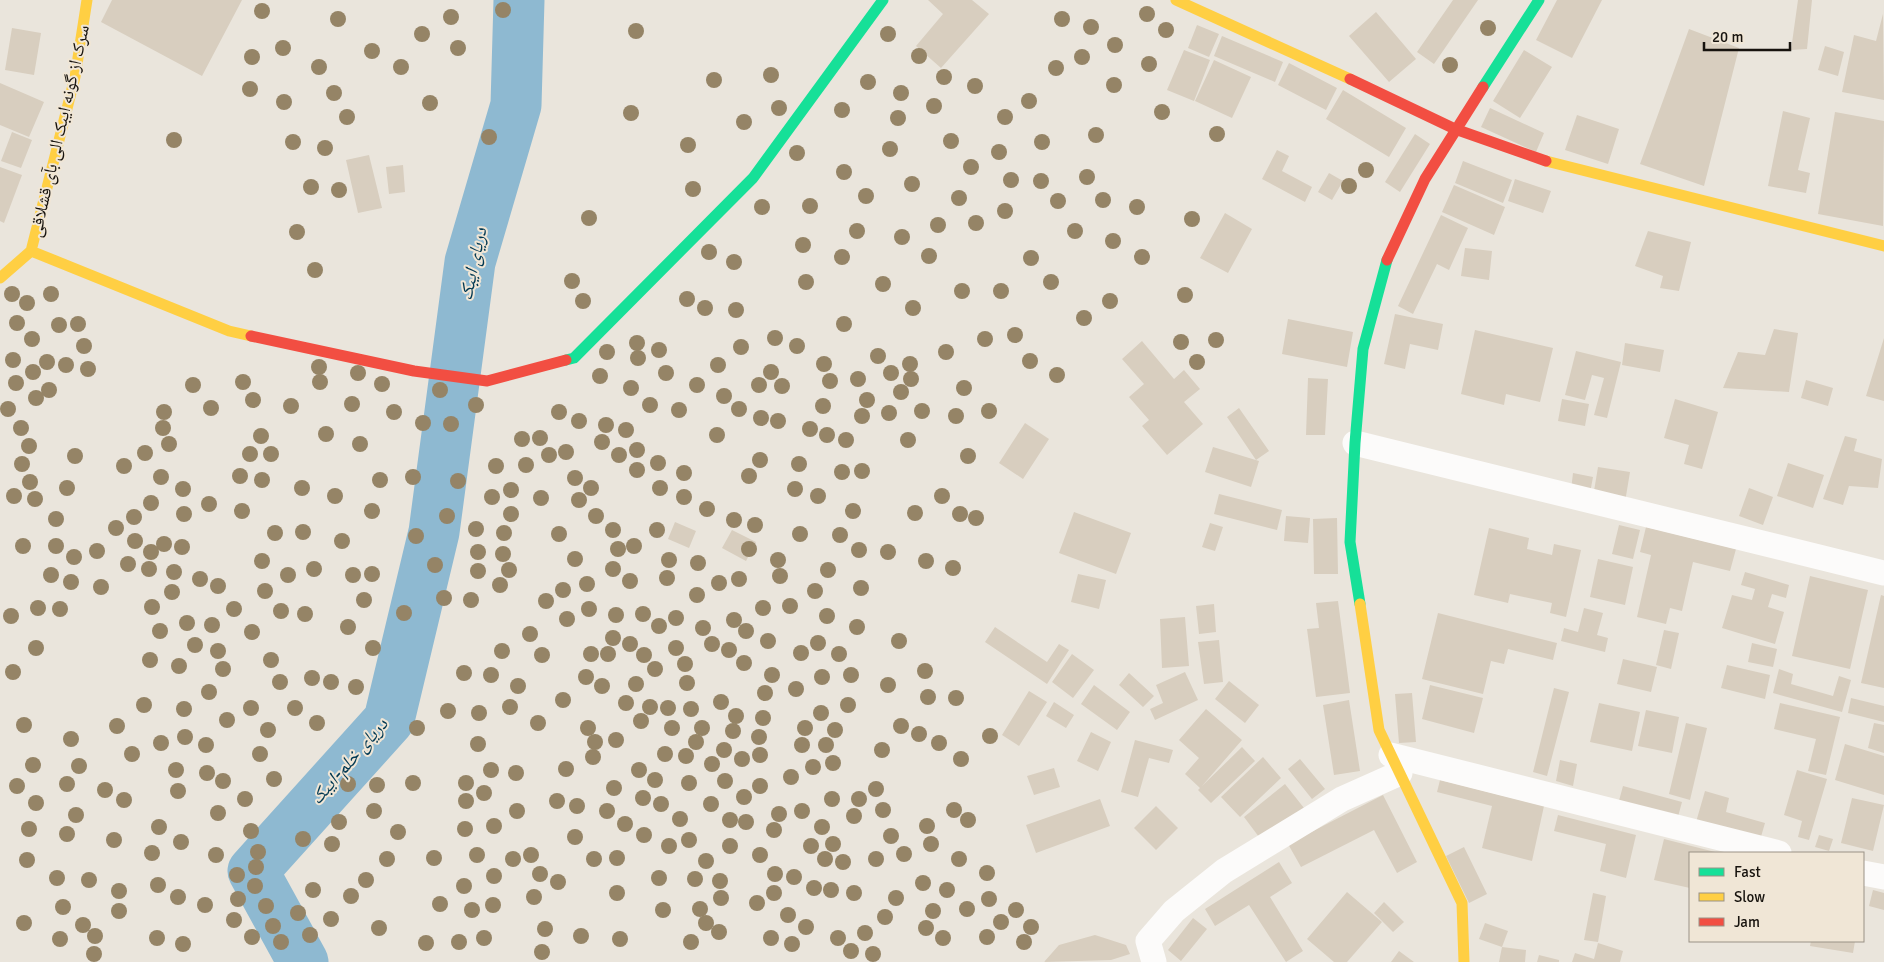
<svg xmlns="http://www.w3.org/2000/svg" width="1884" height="962" viewBox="0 0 1884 962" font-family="Signika,'Noto Naskh Arabic',sans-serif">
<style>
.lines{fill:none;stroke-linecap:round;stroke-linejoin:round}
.river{stroke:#8eb9d1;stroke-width:51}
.building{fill:#d8cebf}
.street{stroke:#fcfbfa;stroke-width:25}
.fast{stroke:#16e098;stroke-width:11}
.slow{stroke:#ffcf43;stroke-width:11}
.jam{stroke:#f24e42;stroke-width:11}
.tree{fill:#958466}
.labels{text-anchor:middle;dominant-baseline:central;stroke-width:4;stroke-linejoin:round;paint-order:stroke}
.street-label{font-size:18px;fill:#17130e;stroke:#f0e6d6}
.water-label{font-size:19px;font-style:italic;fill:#003852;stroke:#f0e6d6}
</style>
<rect width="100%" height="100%" fill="#eae5dc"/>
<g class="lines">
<!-- river -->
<path class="river" d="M303 962 253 871 389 720 434 532 470 262 516 105 519 0"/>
</g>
<!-- building -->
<path class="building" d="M112 0H242L202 76 101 22Z
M928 0H972L989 14 941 68 916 46 943 14Z
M1453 0H1478L1434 64 1417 52Z
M1557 0H1602L1572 58 1536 40Z
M1798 0H1812L1807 49 1791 50Z
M1376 12 1416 59 1389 82 1349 36Z
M1883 14 1884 100 1842 92 1854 35 1876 41Z
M1197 25 1219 34 1209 57 1188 48Z
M12 28 41 33 34 75 5 70Z
M1689 29 1739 48 1704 186 1640 164Z
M1222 36 1283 62 1275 82 1214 56Z
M1825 46 1844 52 1838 76 1818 70Z
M1184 50 1210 60 1194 101 1167 90Z
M1524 50 1552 67 1520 118 1493 101Z
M1214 60 1251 77 1232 118 1195 101Z
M1289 63 1337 88 1326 110 1278 85Z
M0 83 44 102 29 137 0 125Z
M1343 90 1406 128 1389 157 1326 119Z
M1490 108 1544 133 1536 152 1481 127Z
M1783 111 1810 118 1798 170 1810 173 1806 193 1768 186Z
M1835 112 1884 121 1883 226 1818 214Z
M1577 115 1619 129 1608 164 1565 150Z
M12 132 32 140 21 168 1 161Z
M1415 134 1430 144 1400 192 1385 182Z
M1277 150 1289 156 1282 171 1312 187 1305 202 1262 179Z
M369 155 382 208 358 213 346 160Z
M1463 161 1512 180 1503 203 1455 183Z
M403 165 405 192 389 194 386 167Z
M0 167 22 175 4 223 0 221Z
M1329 173 1343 181 1332 200 1318 192Z
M1515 179 1551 191 1543 213 1508 201Z
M1454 185 1505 207 1494 235 1442 212Z
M1225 213 1252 229 1228 273 1200 258Z
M1441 215 1468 228 1449 270 1437 264 1413 314 1398 306Z
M1648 231 1691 242 1679 291 1660 288 1663 276 1635 266Z
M1465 248 1492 251 1489 280 1461 276Z
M1395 314 1443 324 1438 350 1410 344 1405 369 1384 364Z
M1288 319 1353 332 1347 367 1282 354Z
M1774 329 1798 333 1789 392 1723 388 1738 352 1765 355Z
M1475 330 1553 348 1540 402 1506 394 1504 405 1461 394Z
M1884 338V401L1866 396Z
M1142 341 1174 379 1184 370 1200 389 1184 402 1203 424 1167 455 1142 426 1149 420 1129 397 1144 384 1122 359Z
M1625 343 1664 350 1660 372 1622 365Z
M1576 351 1621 362 1607 418 1594 415 1604 378 1592 375 1585 400 1565 395Z
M1308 378 1328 379 1325 435H1306Z
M1806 380 1833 388 1828 406 1801 398Z
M1562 399 1589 404 1585 426 1558 421Z
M1675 399 1718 412 1702 469 1684 464 1689 445 1664 438Z
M1239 408 1269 451 1256 460 1227 417Z
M1025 423 1049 439 1023 479 999 463Z
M1845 436 1857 439 1854 451 1882 459 1878 488 1849 486 1843 505 1823 499Z
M1213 447 1259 461 1251 487 1205 472Z
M1788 463 1824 475 1813 508 1777 496Z
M1598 467 1630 472 1625 502 1593 497Z
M1573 473 1593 477 1590 493 1571 490Z
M1749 488 1773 497 1763 525 1739 516Z
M1219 494 1282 510 1277 530 1214 514Z
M1074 512 1131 533 1116 574 1059 553Z
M1286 516 1310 518 1308 543 1284 541Z
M1337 518 1338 574H1314L1313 519Z
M675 522 696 531 689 548 668 539Z
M1210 523 1223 527 1215 551 1202 547Z
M1619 525 1640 530 1633 559 1612 554Z
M1646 527 1736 549 1730 571 1693 562 1682 611 1670 608 1666 624 1637 617 1651 555 1640 552Z
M1489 528 1529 538 1527 549 1552 555 1554 544 1581 550 1566 617 1550 613 1552 603 1510 594 1508 603 1474 595Z
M732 530 756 542 746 561 722 548Z
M1598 559 1633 567 1625 605 1590 597Z
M1745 572 1789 585 1786 598 1772 594 1768 607 1784 612 1775 644 1722 628 1732 595 1752 600 1755 589 1741 585Z
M1078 574 1106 580 1099 609 1071 602Z
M1810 576 1868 590 1850 669 1792 656Z
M1881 595 1884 596V688L1861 683Z
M1338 601 1350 693 1316 697 1307 629 1319 628 1316 603Z
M1214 604 1216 632 1199 634 1196 606Z
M1584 608 1603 613 1597 635 1608 638 1605 652 1561 641 1564 628 1578 632Z
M1438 613 1557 643 1553 660 1508 649 1504 664 1491 661 1483 694 1422 679Z
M1185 617 1189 666 1162 668 1160 619Z
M995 627 1047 662 1059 644 1069 650 1047 684 985 642Z
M1664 630 1679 633 1671 669 1656 665Z
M1219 640 1223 682 1204 684 1198 642Z
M1752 643 1777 649 1773 667 1748 662Z
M1072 654 1094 670 1073 698 1052 682Z
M1623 659 1657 667 1651 692 1617 684Z
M1727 665 1770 675 1765 699 1721 688Z
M1779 669 1793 674 1791 684 1833 696 1839 676 1851 680 1842 712 1773 693Z
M1185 672 1198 700 1155 720 1150 709 1163 703 1156 685Z
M1129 673 1154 696 1143 707 1119 685Z
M1229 681 1259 705 1245 723 1215 699Z
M1094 685 1130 712 1117 730 1081 704Z
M1430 685 1483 698 1474 733 1422 719Z
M1554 688 1569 692 1547 776 1533 772Z
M1029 691 1047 702 1019 746 1002 735Z
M1412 693 1416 742 1399 743 1395 694Z
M1851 698 1884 706V722L1848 713Z
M1349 700 1360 771 1334 775 1323 705Z
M1054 702 1074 715 1066 728 1046 716Z
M1599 703 1640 712 1632 751 1590 742Z
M1780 703 1840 717 1826 775 1808 771 1816 739 1774 729Z
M1206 709 1242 740 1202 786 1242 747 1255 761 1211 803 1198 790 1200 788 1185 774 1199 758 1179 740Z
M1646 710 1679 717 1672 753 1638 746Z
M1686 723 1707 728 1690 800 1669 794Z
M1874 723 1884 725V753L1868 748Z
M1091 732 1111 742 1098 771 1077 761Z
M1135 740 1173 750 1169 763 1149 758 1138 797 1121 792Z
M1845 744 1884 756V795L1835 780Z
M1263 757 1281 778 1240 817 1221 797Z
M1300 759 1325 789 1312 799 1288 769Z
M1560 760 1577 764 1573 786 1556 781Z
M1054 768 1060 787 1034 795 1027 776Z
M1797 770 1827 779 1809 840 1798 837 1802 821 1784 815Z
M1440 780 1544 806 1532 861 1482 848 1492 806 1437 792Z
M1285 784 1304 808 1262 841 1244 817Z
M1623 786 1682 802 1676 824 1617 808Z
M1705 791 1729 798 1726 812 1765 823 1758 847 1694 829Z
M1383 795 1417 862 1397 873 1374 830 1301 867 1288 844Z
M1852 798 1884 805 1873 851 1841 843Z
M1100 799 1110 826 1036 853 1026 825Z
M1156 806 1178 828 1156 850 1134 828Z
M1558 815 1636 835 1626 878 1600 871 1606 844 1554 831Z
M1819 835 1833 839 1829 851 1815 847Z
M1664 839 1719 853H1690V888L1654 880Z
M1464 847 1487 894 1469 903 1446 856Z
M1279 862 1292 883 1270 897 1303 951 1286 962 1249 905 1215 926 1205 909Z
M1873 890 1884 893V910L1869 906Z
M1347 892 1382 922 1347 962H1334L1307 939Z
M1593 893 1606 896 1598 942 1584 940Z
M1384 902 1404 922 1393 932 1374 913Z
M1193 918 1207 929 1181 961 1168 950Z
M1485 923 1508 931 1502 947 1526 950 1525 962H1499L1502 947 1479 939Z
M1095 935 1126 945 1130 954 1111 960 1044 962 1059 945Z
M1811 941H1855L1853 953 1810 946Z
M1598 943 1623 951 1620 962H1572L1575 953 1594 959Z
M1399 951 1414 962H1391Z
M1539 955 1559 960V962H1537Z"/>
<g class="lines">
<!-- street -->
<path class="street" d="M1355 443 1884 573
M1391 755 1779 853
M1863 873 1884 877
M1154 962 1148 941 1174 911 1224 871 1342 799 1400 773"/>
<!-- fast -->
<path class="fast" d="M1483 87 1539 0
M566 360 574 358 753 178 883 0
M1360 604 1350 542 1355 443 1363 349 1387 260"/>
<!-- slow -->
<path class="slow" d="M1176 0 1350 79
M1546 161 1884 246
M31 251 229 331 251 336
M0 278 31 251 75 77 87 0
M1360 604 1379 730 1462 903 1464 962"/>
<!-- jam -->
<path class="jam" d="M1350 79 1455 129 1546 161
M1387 260 1425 179 1483 87
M251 336 414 371 487 381 566 360"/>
</g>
<!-- trees -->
<g class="tree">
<circle cx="503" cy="10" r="8"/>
<circle cx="262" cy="11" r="8"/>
<circle cx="1147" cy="14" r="8"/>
<circle cx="451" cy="17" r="8"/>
<circle cx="338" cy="19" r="8"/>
<circle cx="1062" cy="19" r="8"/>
<circle cx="1091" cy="27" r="8"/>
<circle cx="1488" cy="28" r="8"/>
<circle cx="1166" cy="30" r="8"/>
<circle cx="636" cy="31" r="8"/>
<circle cx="422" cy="34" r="8"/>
<circle cx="888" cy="34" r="8"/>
<circle cx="1115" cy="45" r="8"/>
<circle cx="283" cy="48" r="8"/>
<circle cx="458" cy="48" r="8"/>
<circle cx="372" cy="51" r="8"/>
<circle cx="919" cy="56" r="8"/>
<circle cx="252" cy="57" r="8"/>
<circle cx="1082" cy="57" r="8"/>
<circle cx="1149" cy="64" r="8"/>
<circle cx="1450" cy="65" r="8"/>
<circle cx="319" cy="67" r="8"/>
<circle cx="401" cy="67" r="8"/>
<circle cx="1056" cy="68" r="8"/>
<circle cx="771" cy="75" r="8"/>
<circle cx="944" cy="77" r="8"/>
<circle cx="714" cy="80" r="8"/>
<circle cx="868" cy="82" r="8"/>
<circle cx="1114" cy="85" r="8"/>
<circle cx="975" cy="86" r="8"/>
<circle cx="250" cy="89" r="8"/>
<circle cx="334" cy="93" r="8"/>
<circle cx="901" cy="93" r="8"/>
<circle cx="1029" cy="101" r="8"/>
<circle cx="284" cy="102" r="8"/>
<circle cx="430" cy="103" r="8"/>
<circle cx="934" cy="106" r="8"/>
<circle cx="779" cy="108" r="8"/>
<circle cx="842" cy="110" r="8"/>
<circle cx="1162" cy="112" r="8"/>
<circle cx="631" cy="113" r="8"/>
<circle cx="347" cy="117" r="8"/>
<circle cx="1005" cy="117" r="8"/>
<circle cx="898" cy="118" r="8"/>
<circle cx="744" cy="122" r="8"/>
<circle cx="1217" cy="134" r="8"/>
<circle cx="1096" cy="135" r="8"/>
<circle cx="489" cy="137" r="8"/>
<circle cx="174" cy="140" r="8"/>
<circle cx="951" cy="141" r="8"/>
<circle cx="293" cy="142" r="8"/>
<circle cx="1042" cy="142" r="8"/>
<circle cx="688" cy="145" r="8"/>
<circle cx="325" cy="148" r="8"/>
<circle cx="890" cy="149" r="8"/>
<circle cx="999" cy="152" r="8"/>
<circle cx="797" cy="153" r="8"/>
<circle cx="971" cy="167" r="8"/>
<circle cx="1366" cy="170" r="8"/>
<circle cx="844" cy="172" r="8"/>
<circle cx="1087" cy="177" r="8"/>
<circle cx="1011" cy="180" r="8"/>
<circle cx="1041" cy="181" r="8"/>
<circle cx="912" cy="184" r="8"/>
<circle cx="1349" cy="186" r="8"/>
<circle cx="311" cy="187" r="8"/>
<circle cx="693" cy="189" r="8"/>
<circle cx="339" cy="190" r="8"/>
<circle cx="866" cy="196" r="8"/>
<circle cx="959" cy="198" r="8"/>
<circle cx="1103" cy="200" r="8"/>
<circle cx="1058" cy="201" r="8"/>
<circle cx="810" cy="206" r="8"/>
<circle cx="762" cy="207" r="8"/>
<circle cx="1137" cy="207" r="8"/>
<circle cx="1005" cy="211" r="8"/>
<circle cx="589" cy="218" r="8"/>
<circle cx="1192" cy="219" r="8"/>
<circle cx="976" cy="223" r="8"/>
<circle cx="938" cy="225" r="8"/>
<circle cx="857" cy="231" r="8"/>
<circle cx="1075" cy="231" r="8"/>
<circle cx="297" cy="232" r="8"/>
<circle cx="902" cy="237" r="8"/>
<circle cx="1113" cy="241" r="8"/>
<circle cx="803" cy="245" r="8"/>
<circle cx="709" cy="252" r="8"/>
<circle cx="929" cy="256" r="8"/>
<circle cx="842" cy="257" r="8"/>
<circle cx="1142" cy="257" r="8"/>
<circle cx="1031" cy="258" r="8"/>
<circle cx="734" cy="262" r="8"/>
<circle cx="315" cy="270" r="8"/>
<circle cx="572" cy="281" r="8"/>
<circle cx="806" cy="282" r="8"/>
<circle cx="1051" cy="282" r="8"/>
<circle cx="883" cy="284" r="8"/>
<circle cx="962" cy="291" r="8"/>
<circle cx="1001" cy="291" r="8"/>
<circle cx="12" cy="294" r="8"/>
<circle cx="51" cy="294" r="8"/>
<circle cx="1185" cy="295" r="8"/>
<circle cx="687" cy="299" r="8"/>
<circle cx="583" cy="301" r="8"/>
<circle cx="1110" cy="301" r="8"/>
<circle cx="27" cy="303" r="8"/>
<circle cx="705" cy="308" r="8"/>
<circle cx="913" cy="308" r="8"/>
<circle cx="736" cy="310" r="8"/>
<circle cx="1084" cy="318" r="8"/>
<circle cx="17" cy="323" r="8"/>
<circle cx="78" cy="324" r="8"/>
<circle cx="844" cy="324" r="8"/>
<circle cx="59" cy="325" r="8"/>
<circle cx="1015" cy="335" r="8"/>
<circle cx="775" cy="338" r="8"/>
<circle cx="32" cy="339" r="8"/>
<circle cx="985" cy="339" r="8"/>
<circle cx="1216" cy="340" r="8"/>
<circle cx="1181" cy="342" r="8"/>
<circle cx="637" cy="343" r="8"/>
<circle cx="84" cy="346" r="8"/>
<circle cx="797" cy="346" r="8"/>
<circle cx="741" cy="347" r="8"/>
<circle cx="659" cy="350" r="8"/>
<circle cx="607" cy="352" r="8"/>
<circle cx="946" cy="352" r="8"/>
<circle cx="878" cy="356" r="8"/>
<circle cx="638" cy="358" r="8"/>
<circle cx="13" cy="360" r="8"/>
<circle cx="1030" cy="361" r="8"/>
<circle cx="47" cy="362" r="8"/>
<circle cx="1197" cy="362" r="8"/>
<circle cx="824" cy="364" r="8"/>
<circle cx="910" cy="364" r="8"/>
<circle cx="66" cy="365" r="8"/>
<circle cx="718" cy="365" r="8"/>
<circle cx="319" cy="367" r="8"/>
<circle cx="88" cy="369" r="8"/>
<circle cx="33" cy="372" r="8"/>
<circle cx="771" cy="372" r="8"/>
<circle cx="358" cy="373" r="8"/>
<circle cx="666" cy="373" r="8"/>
<circle cx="891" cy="373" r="8"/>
<circle cx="1057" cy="375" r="8"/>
<circle cx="600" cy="376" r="8"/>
<circle cx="858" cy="379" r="8"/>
<circle cx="911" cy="379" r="8"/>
<circle cx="830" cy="381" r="8"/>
<circle cx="243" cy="382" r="8"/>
<circle cx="320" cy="382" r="8"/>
<circle cx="16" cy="383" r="8"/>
<circle cx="382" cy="384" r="8"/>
<circle cx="193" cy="385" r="8"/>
<circle cx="697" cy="385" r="8"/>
<circle cx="759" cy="385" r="8"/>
<circle cx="782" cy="386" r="8"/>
<circle cx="631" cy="388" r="8"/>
<circle cx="964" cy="388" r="8"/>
<circle cx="49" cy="390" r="8"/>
<circle cx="440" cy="390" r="8"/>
<circle cx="901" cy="392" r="8"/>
<circle cx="724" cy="396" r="8"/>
<circle cx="36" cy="398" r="8"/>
<circle cx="253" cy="400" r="8"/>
<circle cx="867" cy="400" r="8"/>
<circle cx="352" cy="404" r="8"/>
<circle cx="476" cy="405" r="8"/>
<circle cx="650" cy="405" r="8"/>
<circle cx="291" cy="406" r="8"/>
<circle cx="823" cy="406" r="8"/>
<circle cx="211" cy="408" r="8"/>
<circle cx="8" cy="409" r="8"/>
<circle cx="739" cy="409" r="8"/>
<circle cx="679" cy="410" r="8"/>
<circle cx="922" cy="411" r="8"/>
<circle cx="989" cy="411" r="8"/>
<circle cx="164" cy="412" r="8"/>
<circle cx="394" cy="412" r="8"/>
<circle cx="559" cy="412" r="8"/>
<circle cx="889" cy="413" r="8"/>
<circle cx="862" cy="416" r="8"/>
<circle cx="956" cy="416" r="8"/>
<circle cx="761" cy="418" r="8"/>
<circle cx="579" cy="421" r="8"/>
<circle cx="778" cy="421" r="8"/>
<circle cx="423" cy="423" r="8"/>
<circle cx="451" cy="424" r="8"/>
<circle cx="606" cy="425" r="8"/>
<circle cx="21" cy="428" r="8"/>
<circle cx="163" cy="428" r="8"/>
<circle cx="810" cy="429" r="8"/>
<circle cx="626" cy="430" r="8"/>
<circle cx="326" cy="434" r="8"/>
<circle cx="717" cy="435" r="8"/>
<circle cx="827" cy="435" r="8"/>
<circle cx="261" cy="436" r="8"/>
<circle cx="540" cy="438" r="8"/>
<circle cx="522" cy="439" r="8"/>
<circle cx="846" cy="440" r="8"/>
<circle cx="908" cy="440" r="8"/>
<circle cx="602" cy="442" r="8"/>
<circle cx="169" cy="444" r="8"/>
<circle cx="360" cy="444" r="8"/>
<circle cx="29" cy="446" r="8"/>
<circle cx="637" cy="450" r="8"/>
<circle cx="566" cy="452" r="8"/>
<circle cx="145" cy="453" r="8"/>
<circle cx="250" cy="454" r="8"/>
<circle cx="271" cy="454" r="8"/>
<circle cx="549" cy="455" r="8"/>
<circle cx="619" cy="455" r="8"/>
<circle cx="75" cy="456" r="8"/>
<circle cx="968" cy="456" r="8"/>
<circle cx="760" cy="460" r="8"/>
<circle cx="658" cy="463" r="8"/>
<circle cx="22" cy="464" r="8"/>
<circle cx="799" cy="464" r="8"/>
<circle cx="526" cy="465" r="8"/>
<circle cx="124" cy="466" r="8"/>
<circle cx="496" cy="466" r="8"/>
<circle cx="637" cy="470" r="8"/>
<circle cx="862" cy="471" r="8"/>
<circle cx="842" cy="472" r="8"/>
<circle cx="684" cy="473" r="8"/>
<circle cx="240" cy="476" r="8"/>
<circle cx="749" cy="476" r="8"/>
<circle cx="161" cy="477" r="8"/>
<circle cx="413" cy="477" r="8"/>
<circle cx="575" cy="478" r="8"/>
<circle cx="262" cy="480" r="8"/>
<circle cx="380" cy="480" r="8"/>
<circle cx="458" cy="481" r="8"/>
<circle cx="30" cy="482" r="8"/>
<circle cx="67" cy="488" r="8"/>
<circle cx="302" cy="488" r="8"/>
<circle cx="591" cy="488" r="8"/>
<circle cx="660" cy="488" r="8"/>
<circle cx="183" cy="489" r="8"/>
<circle cx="795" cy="489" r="8"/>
<circle cx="511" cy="490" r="8"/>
<circle cx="14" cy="496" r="8"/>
<circle cx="335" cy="496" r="8"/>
<circle cx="818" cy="496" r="8"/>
<circle cx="942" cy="496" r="8"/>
<circle cx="492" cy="497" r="8"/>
<circle cx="684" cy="497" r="8"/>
<circle cx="541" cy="498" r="8"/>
<circle cx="35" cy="499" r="8"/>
<circle cx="579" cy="500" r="8"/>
<circle cx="151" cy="503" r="8"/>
<circle cx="209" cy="504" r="8"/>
<circle cx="707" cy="509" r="8"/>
<circle cx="242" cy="511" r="8"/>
<circle cx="372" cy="511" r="8"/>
<circle cx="853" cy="511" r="8"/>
<circle cx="915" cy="513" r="8"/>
<circle cx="184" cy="514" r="8"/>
<circle cx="511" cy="514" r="8"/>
<circle cx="960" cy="514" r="8"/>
<circle cx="447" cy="516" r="8"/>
<circle cx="596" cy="516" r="8"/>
<circle cx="134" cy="517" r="8"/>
<circle cx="976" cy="518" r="8"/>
<circle cx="56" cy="519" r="8"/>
<circle cx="734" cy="520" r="8"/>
<circle cx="755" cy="525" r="8"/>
<circle cx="116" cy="528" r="8"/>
<circle cx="476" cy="529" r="8"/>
<circle cx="613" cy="530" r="8"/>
<circle cx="657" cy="530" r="8"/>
<circle cx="303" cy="532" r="8"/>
<circle cx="275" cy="533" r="8"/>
<circle cx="504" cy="533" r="8"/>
<circle cx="559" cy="534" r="8"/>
<circle cx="800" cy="534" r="8"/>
<circle cx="840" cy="535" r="8"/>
<circle cx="416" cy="536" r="8"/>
<circle cx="135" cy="541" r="8"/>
<circle cx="342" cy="541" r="8"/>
<circle cx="164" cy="544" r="8"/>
<circle cx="23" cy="546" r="8"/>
<circle cx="56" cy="546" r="8"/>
<circle cx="634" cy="546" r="8"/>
<circle cx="182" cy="547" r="8"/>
<circle cx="618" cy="549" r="8"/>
<circle cx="749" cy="549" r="8"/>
<circle cx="859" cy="550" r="8"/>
<circle cx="97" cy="551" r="8"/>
<circle cx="151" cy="552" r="8"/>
<circle cx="478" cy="552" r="8"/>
<circle cx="888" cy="552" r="8"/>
<circle cx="503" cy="554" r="8"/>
<circle cx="74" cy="557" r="8"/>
<circle cx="575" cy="559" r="8"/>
<circle cx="669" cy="560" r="8"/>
<circle cx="778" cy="560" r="8"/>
<circle cx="262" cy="561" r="8"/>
<circle cx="926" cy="561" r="8"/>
<circle cx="698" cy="563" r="8"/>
<circle cx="128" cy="564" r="8"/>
<circle cx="435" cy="565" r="8"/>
<circle cx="953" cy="568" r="8"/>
<circle cx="149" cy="569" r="8"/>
<circle cx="314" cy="569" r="8"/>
<circle cx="613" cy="569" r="8"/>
<circle cx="509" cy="570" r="8"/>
<circle cx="828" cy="570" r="8"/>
<circle cx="478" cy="571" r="8"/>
<circle cx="174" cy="572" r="8"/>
<circle cx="372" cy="574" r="8"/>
<circle cx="51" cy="575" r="8"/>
<circle cx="288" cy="575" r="8"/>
<circle cx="353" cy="575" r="8"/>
<circle cx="780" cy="576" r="8"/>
<circle cx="667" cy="578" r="8"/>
<circle cx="200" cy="579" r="8"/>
<circle cx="739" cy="579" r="8"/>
<circle cx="630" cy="581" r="8"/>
<circle cx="71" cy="582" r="8"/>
<circle cx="719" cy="583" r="8"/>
<circle cx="587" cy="584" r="8"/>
<circle cx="500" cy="585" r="8"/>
<circle cx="218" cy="586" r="8"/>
<circle cx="101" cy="587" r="8"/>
<circle cx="861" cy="588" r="8"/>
<circle cx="563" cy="590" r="8"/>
<circle cx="265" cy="591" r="8"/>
<circle cx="815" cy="591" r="8"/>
<circle cx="172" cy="592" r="8"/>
<circle cx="697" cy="595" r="8"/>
<circle cx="444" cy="598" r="8"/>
<circle cx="364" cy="600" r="8"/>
<circle cx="471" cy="600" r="8"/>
<circle cx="546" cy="601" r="8"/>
<circle cx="790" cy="606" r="8"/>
<circle cx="152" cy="607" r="8"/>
<circle cx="38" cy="608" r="8"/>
<circle cx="763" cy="608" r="8"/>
<circle cx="60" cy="609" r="8"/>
<circle cx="234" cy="609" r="8"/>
<circle cx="589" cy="609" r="8"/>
<circle cx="281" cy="611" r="8"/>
<circle cx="404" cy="613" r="8"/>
<circle cx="305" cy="614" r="8"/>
<circle cx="643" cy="614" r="8"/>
<circle cx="616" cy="615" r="8"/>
<circle cx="11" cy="616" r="8"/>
<circle cx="827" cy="616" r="8"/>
<circle cx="676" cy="618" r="8"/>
<circle cx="567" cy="619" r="8"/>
<circle cx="734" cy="620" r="8"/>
<circle cx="187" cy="623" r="8"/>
<circle cx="212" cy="625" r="8"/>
<circle cx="659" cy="626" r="8"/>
<circle cx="348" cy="627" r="8"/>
<circle cx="857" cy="627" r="8"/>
<circle cx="703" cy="628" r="8"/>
<circle cx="160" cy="631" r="8"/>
<circle cx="746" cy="631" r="8"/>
<circle cx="252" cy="632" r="8"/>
<circle cx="530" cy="634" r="8"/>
<circle cx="613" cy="638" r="8"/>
<circle cx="768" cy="641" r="8"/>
<circle cx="899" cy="641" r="8"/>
<circle cx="818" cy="643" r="8"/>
<circle cx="630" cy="644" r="8"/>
<circle cx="712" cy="644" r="8"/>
<circle cx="195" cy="645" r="8"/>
<circle cx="36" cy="648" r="8"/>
<circle cx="373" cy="648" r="8"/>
<circle cx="676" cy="648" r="8"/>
<circle cx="729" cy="650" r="8"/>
<circle cx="218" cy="651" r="8"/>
<circle cx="502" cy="651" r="8"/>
<circle cx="801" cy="653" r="8"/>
<circle cx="591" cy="654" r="8"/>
<circle cx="608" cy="654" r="8"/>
<circle cx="839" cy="654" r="8"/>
<circle cx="542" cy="655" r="8"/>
<circle cx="644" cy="655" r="8"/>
<circle cx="150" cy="660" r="8"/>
<circle cx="271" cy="660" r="8"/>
<circle cx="744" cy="663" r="8"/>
<circle cx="685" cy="664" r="8"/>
<circle cx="179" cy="666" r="8"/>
<circle cx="223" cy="669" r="8"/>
<circle cx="655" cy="669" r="8"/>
<circle cx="925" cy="671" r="8"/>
<circle cx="13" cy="672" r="8"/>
<circle cx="464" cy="673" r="8"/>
<circle cx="491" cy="675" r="8"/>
<circle cx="772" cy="675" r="8"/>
<circle cx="851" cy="675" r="8"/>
<circle cx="586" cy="677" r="8"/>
<circle cx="822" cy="677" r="8"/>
<circle cx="312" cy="678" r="8"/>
<circle cx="280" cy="682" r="8"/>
<circle cx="331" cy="682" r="8"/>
<circle cx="687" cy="683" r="8"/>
<circle cx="636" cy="684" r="8"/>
<circle cx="888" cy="685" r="8"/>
<circle cx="518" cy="686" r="8"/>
<circle cx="602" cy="686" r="8"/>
<circle cx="356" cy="687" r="8"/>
<circle cx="796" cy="689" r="8"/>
<circle cx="209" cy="692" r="8"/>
<circle cx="765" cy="693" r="8"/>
<circle cx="928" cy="697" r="8"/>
<circle cx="956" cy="698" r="8"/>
<circle cx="563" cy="700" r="8"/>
<circle cx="721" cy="702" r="8"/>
<circle cx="626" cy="703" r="8"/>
<circle cx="144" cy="705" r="8"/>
<circle cx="848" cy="705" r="8"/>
<circle cx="510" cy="707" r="8"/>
<circle cx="650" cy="707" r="8"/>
<circle cx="251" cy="708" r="8"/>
<circle cx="295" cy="708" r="8"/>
<circle cx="668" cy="708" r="8"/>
<circle cx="184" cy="709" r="8"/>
<circle cx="691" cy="709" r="8"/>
<circle cx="448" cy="711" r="8"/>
<circle cx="479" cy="713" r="8"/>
<circle cx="821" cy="713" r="8"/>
<circle cx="736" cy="716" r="8"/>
<circle cx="763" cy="718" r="8"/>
<circle cx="227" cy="720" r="8"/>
<circle cx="641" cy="721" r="8"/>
<circle cx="317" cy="723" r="8"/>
<circle cx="538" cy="723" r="8"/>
<circle cx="24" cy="725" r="8"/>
<circle cx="117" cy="726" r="8"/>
<circle cx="901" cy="726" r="8"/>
<circle cx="417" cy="728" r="8"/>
<circle cx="588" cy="728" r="8"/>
<circle cx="672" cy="728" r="8"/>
<circle cx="702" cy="728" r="8"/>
<circle cx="805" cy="728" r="8"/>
<circle cx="268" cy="730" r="8"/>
<circle cx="835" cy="730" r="8"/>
<circle cx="733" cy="731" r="8"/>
<circle cx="919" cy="734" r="8"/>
<circle cx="990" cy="736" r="8"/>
<circle cx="185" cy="737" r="8"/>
<circle cx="759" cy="737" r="8"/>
<circle cx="71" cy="739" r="8"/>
<circle cx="616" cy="740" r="8"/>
<circle cx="595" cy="742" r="8"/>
<circle cx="696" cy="742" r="8"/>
<circle cx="161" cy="743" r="8"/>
<circle cx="939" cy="743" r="8"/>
<circle cx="478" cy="744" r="8"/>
<circle cx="206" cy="745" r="8"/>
<circle cx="802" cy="745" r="8"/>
<circle cx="826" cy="745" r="8"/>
<circle cx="724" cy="750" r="8"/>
<circle cx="882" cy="750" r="8"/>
<circle cx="132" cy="754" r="8"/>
<circle cx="260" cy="754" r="8"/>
<circle cx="665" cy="754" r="8"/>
<circle cx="760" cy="755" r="8"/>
<circle cx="686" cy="756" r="8"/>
<circle cx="593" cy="757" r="8"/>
<circle cx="742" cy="759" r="8"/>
<circle cx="961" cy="759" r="8"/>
<circle cx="833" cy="763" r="8"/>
<circle cx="712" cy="764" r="8"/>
<circle cx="33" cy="765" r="8"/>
<circle cx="79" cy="766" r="8"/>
<circle cx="813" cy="767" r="8"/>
<circle cx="566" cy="769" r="8"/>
<circle cx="176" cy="770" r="8"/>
<circle cx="491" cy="770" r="8"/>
<circle cx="639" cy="770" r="8"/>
<circle cx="207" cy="773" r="8"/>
<circle cx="516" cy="773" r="8"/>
<circle cx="791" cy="777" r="8"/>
<circle cx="274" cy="779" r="8"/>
<circle cx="655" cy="780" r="8"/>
<circle cx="223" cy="781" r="8"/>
<circle cx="725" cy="781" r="8"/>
<circle cx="413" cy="783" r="8"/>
<circle cx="466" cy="783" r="8"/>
<circle cx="689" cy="783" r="8"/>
<circle cx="67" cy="784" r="8"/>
<circle cx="348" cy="784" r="8"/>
<circle cx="377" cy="785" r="8"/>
<circle cx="17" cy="786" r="8"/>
<circle cx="760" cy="786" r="8"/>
<circle cx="614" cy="788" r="8"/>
<circle cx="876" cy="789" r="8"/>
<circle cx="105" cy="790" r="8"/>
<circle cx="178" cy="791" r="8"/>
<circle cx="484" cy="793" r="8"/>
<circle cx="744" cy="797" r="8"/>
<circle cx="643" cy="798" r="8"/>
<circle cx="245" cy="799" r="8"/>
<circle cx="832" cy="799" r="8"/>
<circle cx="859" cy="799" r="8"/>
<circle cx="124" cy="800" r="8"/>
<circle cx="466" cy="801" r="8"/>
<circle cx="557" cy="801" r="8"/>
<circle cx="36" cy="803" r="8"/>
<circle cx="661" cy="804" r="8"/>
<circle cx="711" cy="804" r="8"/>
<circle cx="577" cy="806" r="8"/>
<circle cx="883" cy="810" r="8"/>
<circle cx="954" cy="810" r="8"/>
<circle cx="374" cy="811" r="8"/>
<circle cx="517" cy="811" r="8"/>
<circle cx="607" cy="811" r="8"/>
<circle cx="802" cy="811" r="8"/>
<circle cx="218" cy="813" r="8"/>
<circle cx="779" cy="814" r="8"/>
<circle cx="76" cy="815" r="8"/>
<circle cx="854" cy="816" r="8"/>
<circle cx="680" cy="819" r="8"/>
<circle cx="730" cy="820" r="8"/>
<circle cx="968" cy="820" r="8"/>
<circle cx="339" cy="822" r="8"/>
<circle cx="746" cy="822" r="8"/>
<circle cx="625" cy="824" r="8"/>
<circle cx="494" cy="826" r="8"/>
<circle cx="927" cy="826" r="8"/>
<circle cx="159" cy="827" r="8"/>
<circle cx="822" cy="827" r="8"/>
<circle cx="29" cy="829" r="8"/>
<circle cx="465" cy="829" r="8"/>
<circle cx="774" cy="830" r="8"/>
<circle cx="251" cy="831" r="8"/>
<circle cx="398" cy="832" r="8"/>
<circle cx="67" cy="834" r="8"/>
<circle cx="644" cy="835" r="8"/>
<circle cx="891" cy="836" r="8"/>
<circle cx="575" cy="837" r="8"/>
<circle cx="303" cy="839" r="8"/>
<circle cx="114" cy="840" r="8"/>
<circle cx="689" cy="840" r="8"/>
<circle cx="181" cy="842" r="8"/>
<circle cx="332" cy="844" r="8"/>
<circle cx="833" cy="844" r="8"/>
<circle cx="931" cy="844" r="8"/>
<circle cx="669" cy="846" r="8"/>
<circle cx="730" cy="846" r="8"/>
<circle cx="811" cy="846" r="8"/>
<circle cx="258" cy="852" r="8"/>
<circle cx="152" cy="853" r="8"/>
<circle cx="904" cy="854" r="8"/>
<circle cx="216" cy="855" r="8"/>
<circle cx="477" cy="855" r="8"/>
<circle cx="531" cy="855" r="8"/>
<circle cx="760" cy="855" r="8"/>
<circle cx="434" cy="858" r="8"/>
<circle cx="617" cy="858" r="8"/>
<circle cx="387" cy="859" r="8"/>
<circle cx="513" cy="859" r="8"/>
<circle cx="594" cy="859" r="8"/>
<circle cx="825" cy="859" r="8"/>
<circle cx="876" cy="859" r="8"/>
<circle cx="959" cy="859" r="8"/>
<circle cx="27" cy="860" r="8"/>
<circle cx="706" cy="861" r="8"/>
<circle cx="843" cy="862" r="8"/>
<circle cx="256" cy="867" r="8"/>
<circle cx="987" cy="873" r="8"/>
<circle cx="540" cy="874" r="8"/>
<circle cx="775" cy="874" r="8"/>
<circle cx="237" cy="875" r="8"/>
<circle cx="494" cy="876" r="8"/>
<circle cx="794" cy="877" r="8"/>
<circle cx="57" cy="878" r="8"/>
<circle cx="659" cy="878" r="8"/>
<circle cx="695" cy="879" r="8"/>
<circle cx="89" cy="880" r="8"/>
<circle cx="366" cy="880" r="8"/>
<circle cx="720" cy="881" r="8"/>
<circle cx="558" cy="882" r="8"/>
<circle cx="923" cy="883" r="8"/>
<circle cx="158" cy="885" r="8"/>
<circle cx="255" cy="886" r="8"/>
<circle cx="464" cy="886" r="8"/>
<circle cx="814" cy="888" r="8"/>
<circle cx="313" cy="890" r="8"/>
<circle cx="831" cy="890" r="8"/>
<circle cx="947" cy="890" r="8"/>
<circle cx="119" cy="891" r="8"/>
<circle cx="617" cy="893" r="8"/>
<circle cx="774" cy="893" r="8"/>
<circle cx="854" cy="893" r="8"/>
<circle cx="351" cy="896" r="8"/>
<circle cx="178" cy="897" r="8"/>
<circle cx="534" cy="897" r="8"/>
<circle cx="721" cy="898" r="8"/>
<circle cx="896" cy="898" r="8"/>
<circle cx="238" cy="899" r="8"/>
<circle cx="989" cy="899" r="8"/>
<circle cx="757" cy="903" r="8"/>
<circle cx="440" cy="904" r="8"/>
<circle cx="205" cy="905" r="8"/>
<circle cx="493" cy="905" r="8"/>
<circle cx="266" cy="906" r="8"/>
<circle cx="63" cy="907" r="8"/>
<circle cx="700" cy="909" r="8"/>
<circle cx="967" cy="909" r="8"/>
<circle cx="472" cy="910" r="8"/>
<circle cx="663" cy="910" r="8"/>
<circle cx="1016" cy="910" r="8"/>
<circle cx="119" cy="911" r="8"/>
<circle cx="933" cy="911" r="8"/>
<circle cx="298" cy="913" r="8"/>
<circle cx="788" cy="915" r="8"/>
<circle cx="885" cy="917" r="8"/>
<circle cx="331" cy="919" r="8"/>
<circle cx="234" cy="920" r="8"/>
<circle cx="1001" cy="922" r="8"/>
<circle cx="24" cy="923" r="8"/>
<circle cx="706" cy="923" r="8"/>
<circle cx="83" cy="925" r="8"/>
<circle cx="273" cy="926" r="8"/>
<circle cx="806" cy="927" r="8"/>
<circle cx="1031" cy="927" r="8"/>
<circle cx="379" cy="928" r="8"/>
<circle cx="926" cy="928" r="8"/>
<circle cx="545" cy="929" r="8"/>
<circle cx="719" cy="932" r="8"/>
<circle cx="865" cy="933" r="8"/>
<circle cx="310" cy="935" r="8"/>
<circle cx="95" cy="936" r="8"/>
<circle cx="581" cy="936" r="8"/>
<circle cx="252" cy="937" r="8"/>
<circle cx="987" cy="937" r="8"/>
<circle cx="157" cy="938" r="8"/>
<circle cx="484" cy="938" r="8"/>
<circle cx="771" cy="938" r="8"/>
<circle cx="838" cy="938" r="8"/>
<circle cx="943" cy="938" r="8"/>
<circle cx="60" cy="939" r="8"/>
<circle cx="620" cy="939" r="8"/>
<circle cx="281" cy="942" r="8"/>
<circle cx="459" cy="942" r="8"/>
<circle cx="691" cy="942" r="8"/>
<circle cx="1024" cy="942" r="8"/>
<circle cx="426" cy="943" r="8"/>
<circle cx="183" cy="944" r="8"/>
<circle cx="792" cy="944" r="8"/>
<circle cx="851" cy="951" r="8"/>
<circle cx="542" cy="952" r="8"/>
<circle cx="94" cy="954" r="8"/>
<circle cx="873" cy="954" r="8"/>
</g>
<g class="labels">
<!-- street labels -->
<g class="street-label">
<text transform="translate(59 131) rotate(-77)">سرک از گونه ایبک الی بآی قشلاقی</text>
</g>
<!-- water labels -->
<g class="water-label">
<text transform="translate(473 264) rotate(-78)">دریای ایبک</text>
<text transform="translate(349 761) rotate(-49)">دریای خلم-ایبک</text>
</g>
</g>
<!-- legend -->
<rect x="1689" y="852" width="175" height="90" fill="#f0e6d6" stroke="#999286"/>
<rect x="1699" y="868" width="25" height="8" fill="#16e098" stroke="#999286"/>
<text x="1734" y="877" font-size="15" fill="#17130e">Fast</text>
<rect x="1699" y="893" width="25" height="8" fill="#ffcf43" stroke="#999286"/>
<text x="1734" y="902" font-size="15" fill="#17130e">Slow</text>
<rect x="1699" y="918" width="25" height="8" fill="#f24e42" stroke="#999286"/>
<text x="1734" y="927" font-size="15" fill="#17130e">Jam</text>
<!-- scale -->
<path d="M1704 42v8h86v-8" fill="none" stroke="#17130e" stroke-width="2.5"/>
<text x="1712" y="42" font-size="15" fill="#17130e" stroke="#f0e6d6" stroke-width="4" paint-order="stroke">20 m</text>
</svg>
